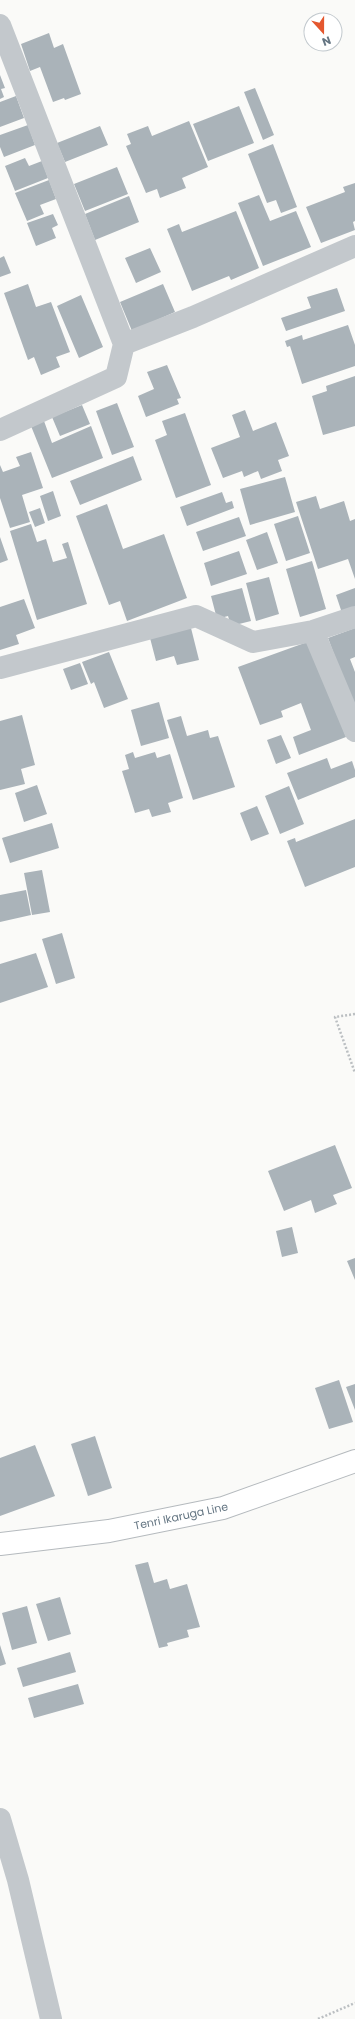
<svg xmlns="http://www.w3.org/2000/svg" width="355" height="2019" viewBox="0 0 355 2019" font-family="Poppins,sans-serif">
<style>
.building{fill:#aab3b9}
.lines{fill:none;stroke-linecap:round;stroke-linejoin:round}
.major-casing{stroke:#b5babe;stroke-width:24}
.path{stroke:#bbbfc2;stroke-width:2.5;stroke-dasharray:2 2;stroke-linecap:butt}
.minor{stroke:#c3c8cc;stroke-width:22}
.major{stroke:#fff;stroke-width:22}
.labels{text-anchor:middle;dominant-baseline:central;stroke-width:4;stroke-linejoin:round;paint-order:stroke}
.street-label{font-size:11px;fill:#657683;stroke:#fff}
</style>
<rect width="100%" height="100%" fill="#fafaf8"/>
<!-- building -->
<path class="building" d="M49 33 54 48 63 44 81 94 65 100 64 98 53 102 40 67 30 71 21 44Z
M0 75 5 88 1 89 4 97 0 99Z
M255 88 274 135 263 140 244 92Z
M16 96 24 118 0 127V102Z
M239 106 254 143 208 161 193 124Z
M189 121 208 167 182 178 186 188 160 198 157 189 146 193 126 146 131 144 127 134 148 126 152 136Z
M28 125 35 145 4 157 0 147V135Z
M100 126 108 145 65 162 57 143Z
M273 144 297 207 281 213 276 200 267 203 248 154Z
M25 158 29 166 42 161 48 178 15 191 5 166Z
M117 167 128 194 85 211 74 184Z
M49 180 56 199 40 205 44 214 27 221 15 193Z
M355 183V221L353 222 355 230 321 243 306 207 345 192 343 187Z
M259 195 270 221 296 211 311 247 263 266 238 203Z
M129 196 139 222 95 240 85 214Z
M236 211 259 268 231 280 229 276 192 291 167 229 179 224 182 232Z
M53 214 58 225 52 228 56 238 36 246 27 223Z
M150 248 161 272 136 283 125 258Z
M4 256 11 273 0 277V258Z
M28 284 36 307 51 302 70 352 56 357 60 367 41 375 34 357 28 360 4 293Z
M163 284 175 312 132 331 120 302Z
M337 288 345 311 286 331 281 318 311 308 307 297Z
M81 295 103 347 79 358 57 306Z
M348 325 355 345V366L302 384 290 346 287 347 285 341 302 335 303 340Z
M167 365 181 398 177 399 179 404 146 417 138 396 154 389 147 372Z
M355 376V426L323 435 312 396 327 391 326 386Z
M117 403 134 447 112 455 96 411Z
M82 405 90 424 60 436 52 417Z
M245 410 253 431 276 422 289 456 278 460 282 471 261 479 258 471 244 477 242 471 223 478 211 448 240 437 232 415Z
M185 413 211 485 176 498 155 440 167 435 162 421Z
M44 421 52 443 91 426 103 458 52 478 31 426Z
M31 452 43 488 22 495 30 522 10 528 0 498V465L3 472 20 466 16 457Z
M133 456 142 480 80 505 70 481Z
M285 477 295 512 250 525 240 489Z
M53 491 61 516 48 521 40 496Z
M222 492 226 503 232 501 234 508 187 526 180 507Z
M316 496 320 509 344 501 350 521 355 519V579L348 559 318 569 296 502Z
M107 504 123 549 164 534 187 598 127 621 120 601 109 605 76 516Z
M40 508 45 523 35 527 29 512Z
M298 516 310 553 286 561 274 524Z
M239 517 246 536 203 551 196 532Z
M31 524 37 542 46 539 53 562 67 558 62 544 68 542 87 604 37 620 10 531Z
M267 532 278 563 257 570 246 540Z
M0 537 8 560 0 563Z
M239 551 247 574 211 586 204 563Z
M312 561 326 609 300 617 286 569Z
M269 577 279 614 256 621 246 583Z
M242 588 251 621 231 626 228 616 217 619 211 596Z
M355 588V608L342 613 336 595Z
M24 599 35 628 16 635 19 644 0 650V607Z
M191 628 199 660 177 665 174 656 156 661 150 638Z
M355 628V657L350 659 355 672V712L328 638Z
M310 641 346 737 299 755 293 737 311 730 301 703 281 711 283 717 260 725 238 667Z
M109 652 128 699 104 708 94 682 91 684 82 662Z
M80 663 88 684 71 690 63 669Z
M159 702 169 738 141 746 131 710Z
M22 715 35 765 21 769 25 784 0 790V721Z
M181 716 187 736 208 730 210 738 218 736 235 787 193 800 167 720Z
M281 735 291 758 276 764 267 740Z
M133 752 135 758 155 752 157 758 170 754 183 798 168 803 171 812 152 817 149 809 135 813 122 771 129 769 125 755Z
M327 758 331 769 352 761 355 770V777L298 800 287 773Z
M37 785 47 814 24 822 15 793Z
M289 786 304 824 280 834 265 796Z
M257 806 269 834 251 841 240 813Z
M355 819V867L305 887 287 841 295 838 296 842Z
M52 823 59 848 10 863 2 838Z
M42 870 50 912 32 915 24 873Z
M26 890 31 915 0 922V895Z
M62 933 75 978 56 984 42 939Z
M36 953 48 987 0 1003V964Z
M335 1145 352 1188 333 1195 337 1204 315 1213 311 1200 284 1211 268 1171Z
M292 1227 298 1253 282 1257 276 1231Z
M355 1258V1280L347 1261Z
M339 1380 353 1422 329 1429 315 1388Z
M355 1384V1410L346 1387Z
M95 1436 112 1488 88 1496 71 1444Z
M35 1445 55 1496 0 1516V1458Z
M148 1562 154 1583 167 1579 170 1589 187 1584 200 1627 187 1630 189 1637 167 1643 168 1646 159 1648 135 1565Z
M60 1597 71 1634 48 1641 36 1604Z
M27 1606 37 1643 12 1650 2 1613Z
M0 1645 6 1664 0 1666Z
M70 1652 76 1672 23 1687 17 1668Z
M78 1684 84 1704 34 1718 28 1698Z"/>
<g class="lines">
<!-- major casing -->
<g class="major-casing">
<path id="major" d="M0 1544 109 1531 223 1508 355 1461"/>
</g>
<!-- path -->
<path class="path" d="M355 1014 335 1017 355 1073
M318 2019 355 2003"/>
<!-- minor -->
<path class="minor" d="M0 25 124 344 116 377 0 430
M124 344 193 317 355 246
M313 631 355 731
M0 668 196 616 253 642 313 631 355 617
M0 1819 18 1880 51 2019"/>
<!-- major -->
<use href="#major" class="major"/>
</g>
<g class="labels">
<!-- street labels -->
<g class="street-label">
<text transform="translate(181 1516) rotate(-12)">Tenri Ikaruga Line</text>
</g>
</g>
<!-- north arrow -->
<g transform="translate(323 32) rotate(159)"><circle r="19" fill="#ffffff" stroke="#c1c8cd"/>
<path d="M0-3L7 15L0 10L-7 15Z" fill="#e4572e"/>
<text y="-6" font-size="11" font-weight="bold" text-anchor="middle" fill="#657683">N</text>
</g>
</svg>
